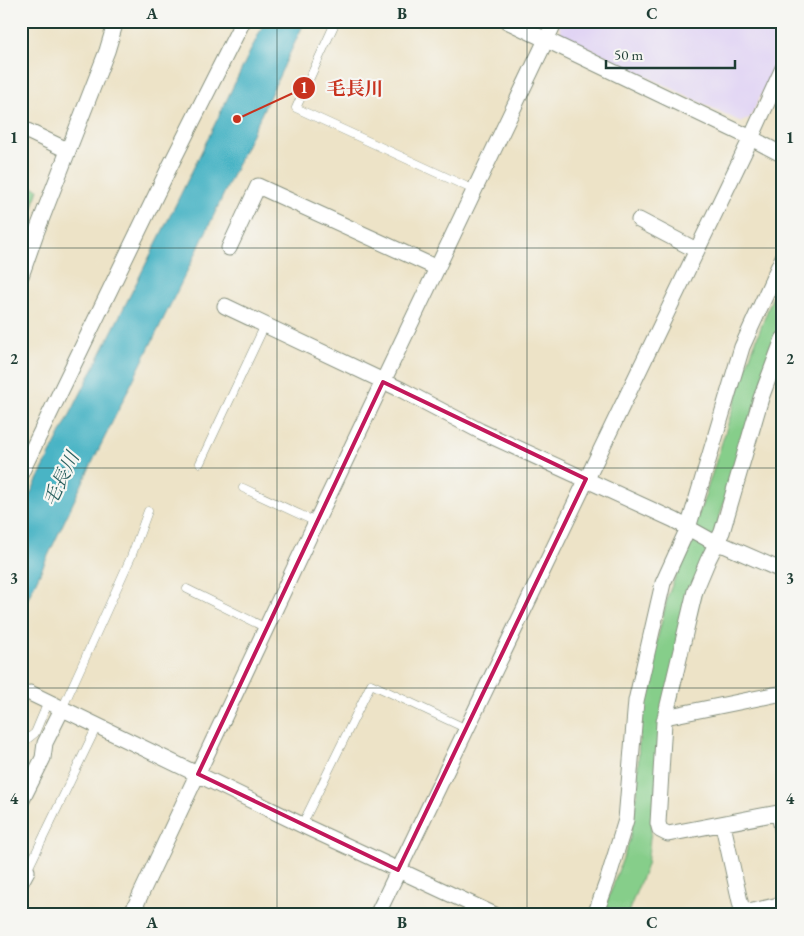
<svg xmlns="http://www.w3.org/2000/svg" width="804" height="936" viewBox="0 0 804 936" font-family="'EB Garamond','Noto Serif JP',serif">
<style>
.built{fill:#e1d4f4}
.green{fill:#86ce8a;stroke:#52865f}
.water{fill:#48b4c5;stroke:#34787c}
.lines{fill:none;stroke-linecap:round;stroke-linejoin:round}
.lane-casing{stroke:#86907e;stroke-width:9}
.street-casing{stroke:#86907e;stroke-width:17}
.lane{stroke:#fff;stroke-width:8}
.street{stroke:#fff;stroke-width:15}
.marked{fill:none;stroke:#c2185b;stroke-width:4;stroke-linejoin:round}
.grid{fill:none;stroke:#1f3d34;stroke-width:1;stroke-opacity:0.55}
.labels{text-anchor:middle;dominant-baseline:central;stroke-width:4.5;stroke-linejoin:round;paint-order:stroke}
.water-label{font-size:19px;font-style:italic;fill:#2b6160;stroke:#f6f6f2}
.leader{fill:none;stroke:#c8321e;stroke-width:2}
.callout-dot{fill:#c8321e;stroke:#f6f6f2;stroke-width:2}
.mark-label{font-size:15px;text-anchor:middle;font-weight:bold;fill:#fff}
.callout-label{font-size:19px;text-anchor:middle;font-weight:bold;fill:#c8321e;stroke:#f6f6f2;stroke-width:4.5;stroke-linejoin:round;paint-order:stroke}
.neatline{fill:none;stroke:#1f3d34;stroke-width:2}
.grid-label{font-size:16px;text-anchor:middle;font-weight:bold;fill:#1f3d34}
</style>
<rect width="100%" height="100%" fill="#f6f6f2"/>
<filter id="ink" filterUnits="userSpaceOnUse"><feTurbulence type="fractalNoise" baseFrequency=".02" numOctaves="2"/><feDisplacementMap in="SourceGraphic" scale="10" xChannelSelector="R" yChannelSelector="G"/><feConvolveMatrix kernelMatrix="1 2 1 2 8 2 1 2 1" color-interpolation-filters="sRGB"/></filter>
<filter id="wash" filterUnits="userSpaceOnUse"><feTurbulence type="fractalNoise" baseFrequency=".0096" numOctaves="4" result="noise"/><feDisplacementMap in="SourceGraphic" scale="20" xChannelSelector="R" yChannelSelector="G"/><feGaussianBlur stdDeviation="1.12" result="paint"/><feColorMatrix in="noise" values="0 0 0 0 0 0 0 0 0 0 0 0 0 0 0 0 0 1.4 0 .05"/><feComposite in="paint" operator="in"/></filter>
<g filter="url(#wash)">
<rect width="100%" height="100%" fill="#ede3c7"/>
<!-- built -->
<path class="built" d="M561 21H783V49L750 118 741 122 562 35 559 26Z"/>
<!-- green -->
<path class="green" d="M21 182 38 189 21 252Z
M783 269V322L771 353 716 528 656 785 647 865 627 915H602L630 839 637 794 639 740 647 682 668 595 683 558 704 499 745 370Z"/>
<!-- water -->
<path class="water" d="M265 21H305L197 251 89 469 21 613V512L176 204Z"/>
</g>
<g filter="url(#ink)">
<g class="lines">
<!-- lane casing -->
<g class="lane-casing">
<path id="lane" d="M336 21 296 108 474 190
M200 463 265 325
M243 488 316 522
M187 589 266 628
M62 709 131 557 148 511
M21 744 35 733 48 702
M302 825 371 684 467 729
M25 871H27L97 726"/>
</g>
<!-- street casing -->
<g class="street-casing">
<path id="street" d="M507 21 751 138 783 155
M21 128 67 150
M639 220 696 250
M229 248 258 186 437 268
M21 276 36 233 107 51 116 21
M225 306 402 390 480 431 674 520 717 544 726 546 783 571
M783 339 761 398 722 532 708 560 695 591 664 722 658 823 660 830 668 834 783 812
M21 473 170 166 243 21
M30 693 302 825 495 915
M665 717 783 693
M21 802 43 758 45 743 62 709
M779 813 783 835
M723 825 741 906 749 912 783 904
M21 882 27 871
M131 915 316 522 555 21
M377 915 751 138 783 68
M595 915 607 882 626 820 636 701 663 583 688 528 742 347 783 257"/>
</g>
<!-- lane -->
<use href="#lane" class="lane"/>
<!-- street -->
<use href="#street" class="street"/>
</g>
</g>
<!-- marked area -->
<path class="marked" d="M383 382 586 479 398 870 198 774Z"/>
<!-- grid -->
<path class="grid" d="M277 21V915M527 21V915M21 248H783M21 468H783M21 688H783"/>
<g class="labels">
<!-- water labels -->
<g class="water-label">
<text transform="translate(61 479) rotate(-64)">毛長川</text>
</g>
</g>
<!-- callouts -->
<path class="leader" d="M237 119L304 88"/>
<g class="callout-dot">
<circle cx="237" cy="119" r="5"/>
<circle cx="304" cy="88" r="12"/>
</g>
<g class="mark-label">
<text x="304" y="93">1</text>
</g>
<g class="callout-label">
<text x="355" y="95">毛長川</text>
</g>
<!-- margin -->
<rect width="804" height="936" fill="none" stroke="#f6f6f2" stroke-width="55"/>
<!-- scale -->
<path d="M606 60v8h129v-8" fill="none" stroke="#1f3d34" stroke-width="2.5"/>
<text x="614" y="60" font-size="15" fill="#1f3d34" stroke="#f6f6f2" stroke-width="4" paint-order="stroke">50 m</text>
<rect x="28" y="28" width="748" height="880" class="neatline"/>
<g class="grid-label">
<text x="152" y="19">A</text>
<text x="402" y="19">B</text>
<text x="652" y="19">C</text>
<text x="14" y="143">1</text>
<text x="790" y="143">1</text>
<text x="14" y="364">2</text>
<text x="790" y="364">2</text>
<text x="14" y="584">3</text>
<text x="790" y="584">3</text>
<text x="14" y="804">4</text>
<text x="790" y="804">4</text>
<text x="152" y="928">A</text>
<text x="402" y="928">B</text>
<text x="652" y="928">C</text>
</g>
</svg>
